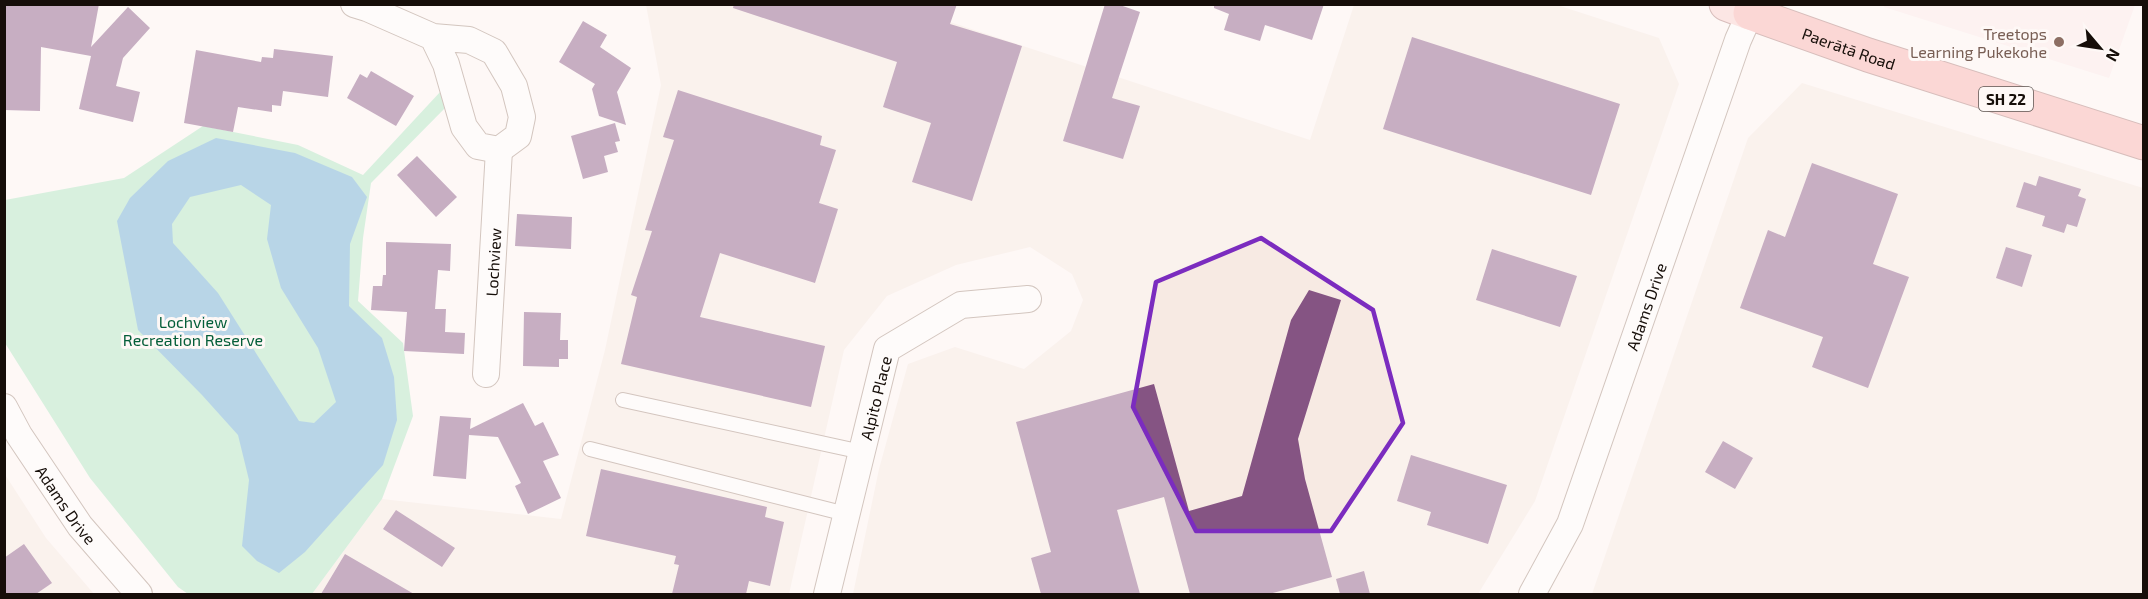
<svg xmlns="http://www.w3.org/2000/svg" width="2148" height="599" viewBox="0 0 2148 599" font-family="'Exo 2',sans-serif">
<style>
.built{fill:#f7eae3}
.education{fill:#fcebeb}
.green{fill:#abe6c2}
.water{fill:#65acd5;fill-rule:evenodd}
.building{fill:#855483}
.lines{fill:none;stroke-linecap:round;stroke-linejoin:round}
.lane-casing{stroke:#a0897c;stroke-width:16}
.street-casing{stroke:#a0897c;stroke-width:28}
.primary-casing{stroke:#aa7774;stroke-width:35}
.highway-casing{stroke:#aa7774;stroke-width:35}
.lane{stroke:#fff;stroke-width:14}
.street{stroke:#fff;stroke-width:26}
.primary{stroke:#fbd0ce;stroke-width:33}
.highway{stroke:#f9b0ae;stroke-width:33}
.marked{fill:none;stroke:#7b2cbf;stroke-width:4.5;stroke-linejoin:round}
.education-dot{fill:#8d6e63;stroke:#fef8f6;stroke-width:2}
.labels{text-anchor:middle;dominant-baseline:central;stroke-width:6;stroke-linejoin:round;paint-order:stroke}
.shield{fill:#fef8f6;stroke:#5c5450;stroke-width:1.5}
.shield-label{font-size:15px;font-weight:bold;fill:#160e09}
.education-label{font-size:16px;fill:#785e54;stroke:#fef8f6;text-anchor:end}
.street-label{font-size:16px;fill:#160e09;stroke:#fef8f6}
.park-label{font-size:16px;fill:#035d38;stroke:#fef8f6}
</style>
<rect width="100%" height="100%" fill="#fef8f6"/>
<!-- built -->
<path class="built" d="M646 5H898L1310 140 1354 5H1557L1659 38 1679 84 1535 501 1478 594H853L879 469 908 364 955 347 1024 369 1071 331 1083 300 1072 274 1030 247 956 265 887 296 844 350 789 594H312L382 499 561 519 605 350 661 85Z
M1802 83 2143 188V594H1592L1748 138Z
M4 473 46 538 94 594H5Z"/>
<!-- education -->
<path class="education" d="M1884 5 2135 4V5L2109 78 1884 7Z"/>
<!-- green -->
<path class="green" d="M441 91 447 106 371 183 363 238 358 301 403 343 413 416 382 499 312 594H188L178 587 90 478 5 343V200L124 178 203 126 298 145 363 175Z"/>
<!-- water -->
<path class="water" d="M216 138 295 153 352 177 367 197 350 244 349 306 382 338 394 377 397 420 383 465 305 552 279 573 257 561 242 546 249 480 238 435 202 395 138 330 117 221 130 198 168 161ZM241 185 271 205 267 239 281 288 318 348 336 402 314 423 299 421 218 293 173 243 172 224 190 197Z"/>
<!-- building -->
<path class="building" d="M4 4H99L91 47 128 7 150 28 123 58 116 86 140 92 133 122 79 109 91 56 41 47 40 111 4 110Z
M734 4H957L950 24 1022 46 972 201 912 182 931 123 883 107 897 62 733 8Z
M1105 4H1117L1140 12 1112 98 1140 106 1123 159 1063 141Z
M1214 4H1324L1312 40 1265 25 1260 41 1224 30 1229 14 1214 8Z
M583 21 607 35 600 47 631 68 617 92 626 125 599 116 592 89 595 84 559 62Z
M1412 37 1620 104 1591 195 1383 129Z
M274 49 333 56 328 97 283 91 281 106 272 105V112L238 107 233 132 184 123 196 50 261 62 262 57 273 58Z
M371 71 414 96 396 126 347 98 360 74 367 78Z
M678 90 822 136 820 145 836 150 819 203 838 209 815 283 720 253 700 317 825 346 811 407 621 364 637 297 631 295 652 231 645 230 674 140 663 137Z
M615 123 620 141 615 142 618 152 604 156 608 172 583 179 571 136Z
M417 156 457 197 436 217 397 175Z
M1812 163 1898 194 1873 264 1909 277 1868 388 1812 367 1823 337 1740 308 1768 230 1785 237Z
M2039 176 2081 189 2078 196 2086 199 2077 227 2067 224 2064 233 2042 226 2045 216 2016 207 2024 182 2036 186Z
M517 214 572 217 571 249 515 246Z
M386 242 451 244 450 271 438 270 435 309H446L445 332 465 333 464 354 404 351 407 312 371 310 373 286H382L383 275H386Z
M2006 247 2032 255 2022 287 1996 278Z
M1492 249 1577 276 1560 327 1476 300Z
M1309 290 1341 300 1298 439 1305 479 1332 577 1269 594H1190L1164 497 1117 510 1140 594H1041L1031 558 1051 552 1016 422 1154 384 1189 511 1242 496 1291 320Z
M524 312 561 313 560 340H568V359H559V367L523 366Z
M523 403 535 426 543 422 559 455 543 461 561 498 528 514 515 486 521 483 498 437 469 435 466 479 433 476 440 416 471 418 470 429Z
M1723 441 1753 458 1735 489 1705 472Z
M1411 455 1507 485 1488 544 1427 525 1431 512 1397 501Z
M601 469 767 507 765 517 784 522 770 586 749 581 746 594H672L679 565 674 564 676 556 586 536Z
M396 510 455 548 442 567 383 529Z
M24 544 52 583 36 594H4V558Z
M345 554 414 594H321Z
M1364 571 1370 594H1340L1336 579Z"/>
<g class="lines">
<!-- lane casing -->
<g class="lane-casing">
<path id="lane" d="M623 400 862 452
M590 449 846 514"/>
</g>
<!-- street casing -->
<g class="street-casing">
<g id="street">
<path d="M354 4 367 8 433 37 469 40 494 52 514 86 522 117 518 136 499 150 478 146 464 127 446 64 433 37"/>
<path id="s1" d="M486 374 499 150"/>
<path id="s2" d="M4 407 19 435 80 526 139 594"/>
<path id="s3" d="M827 594 887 349 961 305 1028 299"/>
<path id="s4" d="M1532 594 1570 524 1738 40 1754 4"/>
</g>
</g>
<!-- primary casing -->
<g class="primary-casing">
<path id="primary" d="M1726 4 1750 13"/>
</g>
<!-- highway casing -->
<g class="highway-casing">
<g id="highway">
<path id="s5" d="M1750 13 1868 55 2144 143"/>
</g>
</g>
<!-- lane -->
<use href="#lane" class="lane"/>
<!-- street -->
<use href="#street" class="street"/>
<!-- primary -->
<use href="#primary" class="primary"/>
<!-- highway -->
<use href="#highway" class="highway"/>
</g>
<!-- marked area -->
<path d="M0 0H2148V599H0ZM1261 238 1373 310 1403 423 1331 531H1196L1133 407 1156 282Z" fill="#fef8f6" fill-opacity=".55" fill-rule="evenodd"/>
<path class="marked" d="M1261 238 1373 310 1403 423 1331 531H1196L1133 407 1156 282Z"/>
<!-- markers -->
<circle class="education-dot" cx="2059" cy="42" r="6"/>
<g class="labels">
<!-- shield labels -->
<rect class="shield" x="1979" y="87" width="54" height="24" rx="4.5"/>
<g class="shield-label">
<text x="2006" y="99">SH 22</text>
</g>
<!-- education labels -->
<g class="education-label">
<text x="2047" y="33">Treetops<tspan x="2047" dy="18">Learning Pukekohe</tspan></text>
</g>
<!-- street labels -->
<g class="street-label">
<text stroke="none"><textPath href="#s5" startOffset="105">Paerātā Road</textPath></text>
<text stroke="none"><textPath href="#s1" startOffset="112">Lochview</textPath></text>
<text stroke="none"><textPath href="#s4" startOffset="310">Adams Drive</textPath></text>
<text stroke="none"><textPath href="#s3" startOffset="202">Alpito Place</textPath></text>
<text stroke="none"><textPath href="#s2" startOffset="116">Adams Drive</textPath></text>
</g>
<!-- park labels -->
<g class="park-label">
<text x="193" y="321">Lochview<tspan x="193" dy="18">Recreation Reserve</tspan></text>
</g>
</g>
<!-- border -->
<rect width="2148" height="599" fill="none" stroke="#160e09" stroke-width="12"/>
<!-- north arrow -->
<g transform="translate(2100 48) rotate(119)" stroke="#fef8f6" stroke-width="4.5" paint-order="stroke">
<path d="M0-4.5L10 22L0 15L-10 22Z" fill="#160e09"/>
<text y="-9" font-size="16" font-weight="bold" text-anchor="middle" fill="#160e09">N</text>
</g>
</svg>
